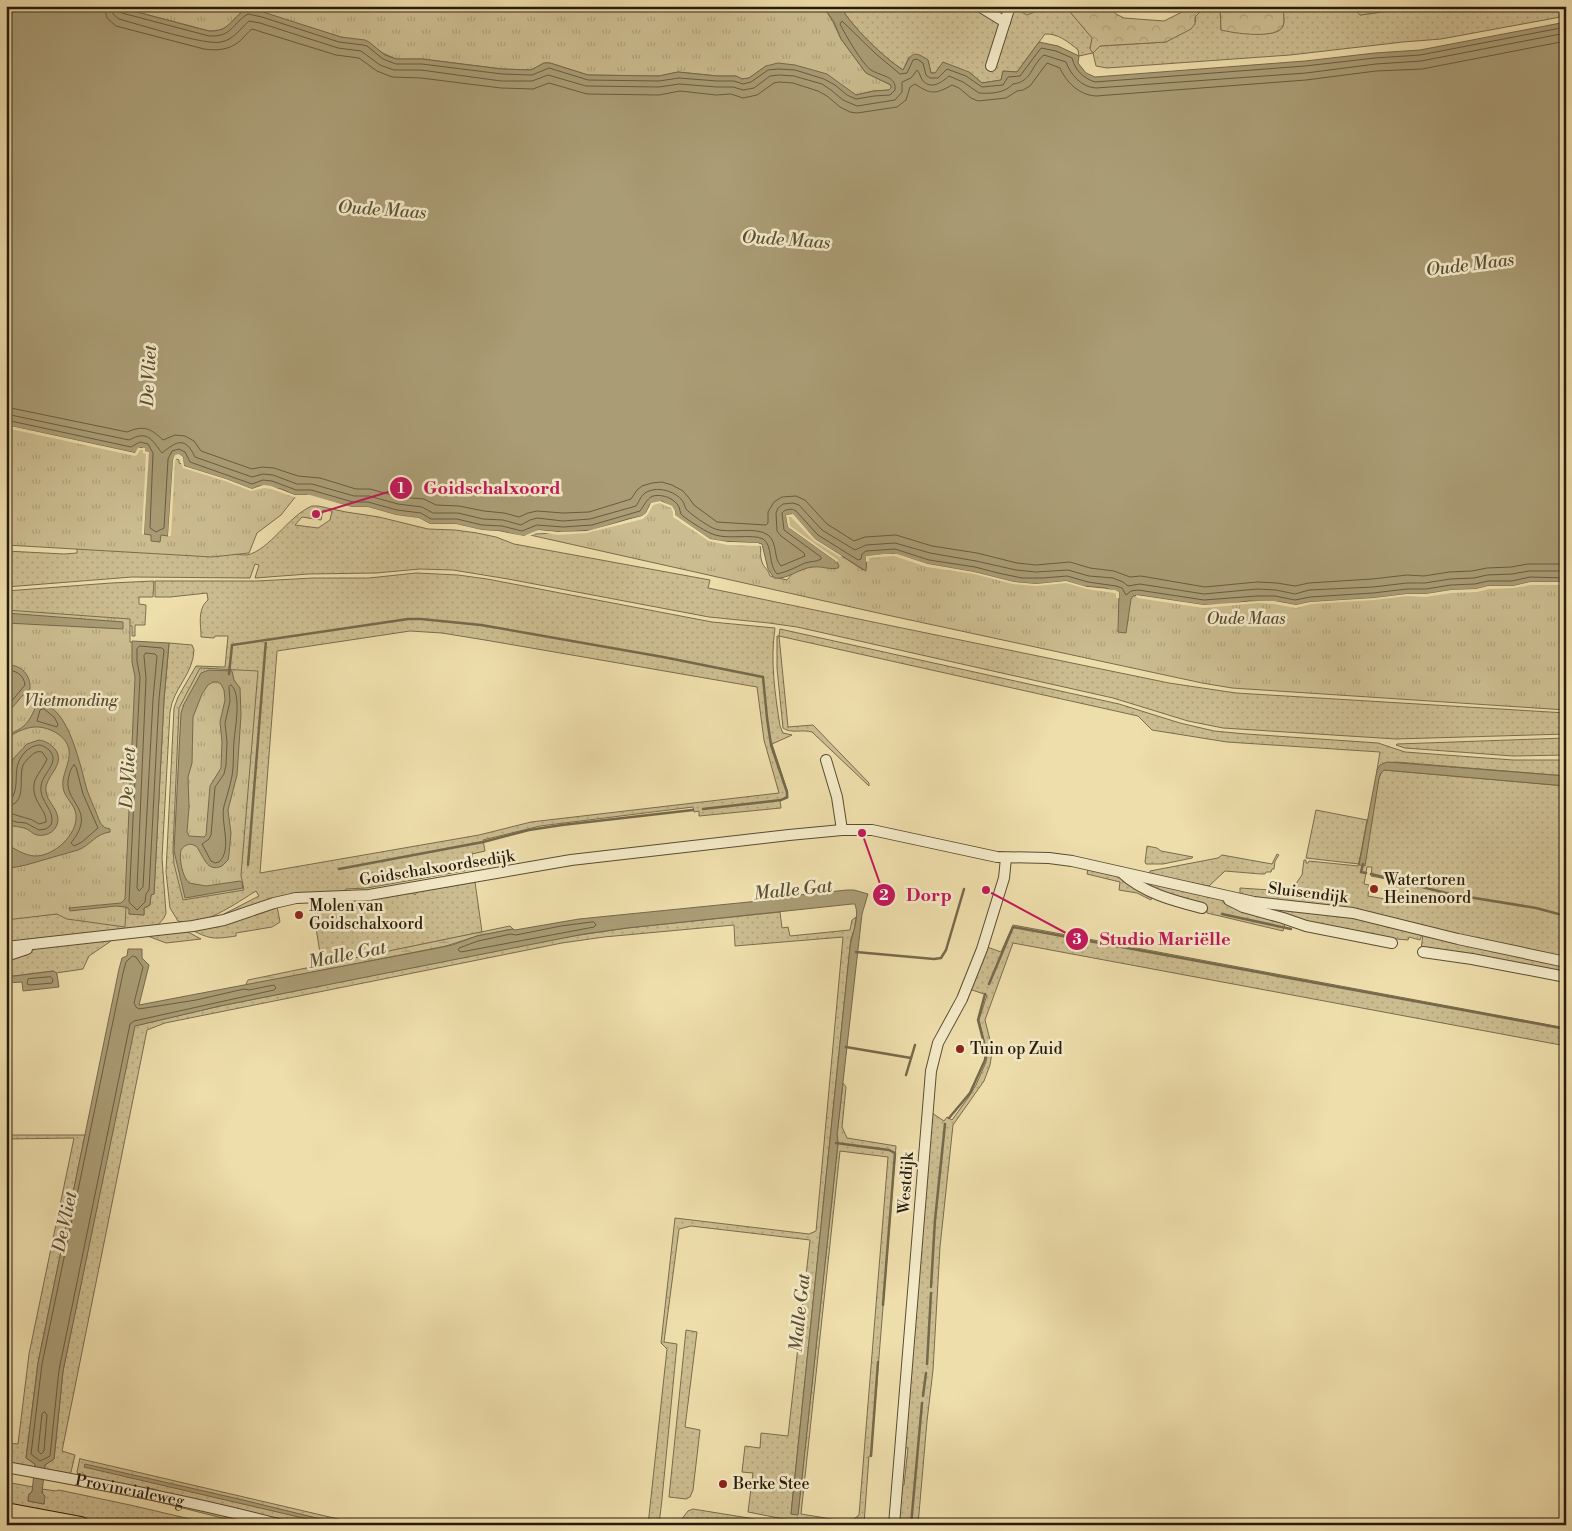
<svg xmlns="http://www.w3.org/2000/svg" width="1572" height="1531" viewBox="0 0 1572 1531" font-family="'Libre Bodoni',serif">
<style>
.grass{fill:url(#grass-dots);stroke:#7a6c4e;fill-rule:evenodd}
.forest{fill:url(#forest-crowns);stroke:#7a6c4e}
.wetland{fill:url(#wetland-marsh);stroke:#7a6c4e}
.park{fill:url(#park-tufts);stroke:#7a6c4e}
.water{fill:#aa9c75;stroke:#76684b;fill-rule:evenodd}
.pier{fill:#eedeab}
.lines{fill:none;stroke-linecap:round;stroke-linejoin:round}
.shore{stroke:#685c40;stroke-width:1}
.stream{stroke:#76684b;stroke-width:2.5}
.street-casing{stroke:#594c33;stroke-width:12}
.primary-casing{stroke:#271b0b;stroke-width:18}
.street{stroke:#f4eac8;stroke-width:10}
.primary{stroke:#eedeab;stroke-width:16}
.poi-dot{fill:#8f2418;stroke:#f4eac8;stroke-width:2}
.labels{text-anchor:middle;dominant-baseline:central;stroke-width:5;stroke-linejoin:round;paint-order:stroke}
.park-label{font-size:16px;font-style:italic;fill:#594c33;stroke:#f4eac8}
.street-label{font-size:16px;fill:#271b0b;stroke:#f4eac8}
.poi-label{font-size:16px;fill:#271b0b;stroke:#f4eac8;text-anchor:start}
.water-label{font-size:18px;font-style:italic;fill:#5b4f35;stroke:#f4eac8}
.leader{fill:none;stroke:#c2185b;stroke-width:2}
.callout-dot{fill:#c2185b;stroke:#f4eac8;stroke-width:2}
.mark-label{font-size:15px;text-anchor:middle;font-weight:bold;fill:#fff}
.callout-label{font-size:18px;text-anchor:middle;font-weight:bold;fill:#c2185b;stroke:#f4eac8;stroke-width:5;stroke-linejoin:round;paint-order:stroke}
</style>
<defs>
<pattern id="grass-dots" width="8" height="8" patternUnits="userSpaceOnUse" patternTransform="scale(1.25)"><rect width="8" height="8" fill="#ccbd90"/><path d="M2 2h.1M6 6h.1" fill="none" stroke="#afa27b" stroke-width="1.8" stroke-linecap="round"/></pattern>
<pattern id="forest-crowns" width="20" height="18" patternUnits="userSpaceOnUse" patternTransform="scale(1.25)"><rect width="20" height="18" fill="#ccbd90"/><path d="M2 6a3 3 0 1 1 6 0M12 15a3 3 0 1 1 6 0" fill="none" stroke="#afa27b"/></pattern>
<pattern id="wetland-marsh" width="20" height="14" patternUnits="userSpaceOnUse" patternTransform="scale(1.25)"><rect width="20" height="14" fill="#ccbd90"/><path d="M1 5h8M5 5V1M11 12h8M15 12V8" fill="none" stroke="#afa27b"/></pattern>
<pattern id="park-tufts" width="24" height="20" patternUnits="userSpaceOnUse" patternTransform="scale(1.25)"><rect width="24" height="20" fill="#ccbd90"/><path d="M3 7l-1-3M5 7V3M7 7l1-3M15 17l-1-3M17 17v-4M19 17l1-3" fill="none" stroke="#afa27b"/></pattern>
</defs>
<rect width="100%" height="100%" fill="#eedeab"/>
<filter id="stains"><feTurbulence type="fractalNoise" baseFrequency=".004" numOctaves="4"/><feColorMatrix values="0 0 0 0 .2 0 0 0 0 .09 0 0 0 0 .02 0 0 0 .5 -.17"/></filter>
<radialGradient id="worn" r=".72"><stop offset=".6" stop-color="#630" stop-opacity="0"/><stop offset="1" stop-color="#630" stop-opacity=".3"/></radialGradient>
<!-- grass -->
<path class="grass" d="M840 6H975L1003 23 1012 7 1043 10 1050 6H1065L1093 38 1090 48 1096 50 1099 46 1166 42 1196 21 1195 17 1201 10V6H1220L1221 30C1233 31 1278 40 1283 26 1285 21 1283 12 1283 6H1358L1357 7 1360 15 1426 6H1566V16L1441 39 1403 42 1290 55 1107 68 1096 66 1093 53 1079 56 1078 50C1069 42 1057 33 1045 34L1017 72 1003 71 1001 80 982 83 969 72 931 73 928 60 909 57 903 70C883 57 852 27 840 6Z
M312 506H318L346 512 379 517 428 529 455 530 477 533 496 537 514 544 710 580 708 588 1169 683 1236 693 1566 713V734L1396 739 1223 728 1188 721 1113 698 797 627 769 623 709 617 508 579 453 570 420 569 376 573 308 574 255 578 259 565 255 564 250 578 132 577 6 587V551L64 554 77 553V548L247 555C270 550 288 516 312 506ZM323 510 332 511 330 520 318 528 295 525 302 517 321 520Z
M416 573 458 575 487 579 712 622 775 628C770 661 775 694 780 726L783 733 792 735 772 744 787 790 788 798 780 801 781 808 699 816V811L694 812 693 807 540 826 483 840 485 851 472 854 475 869 367 888 346 889 343 892 225 915 224 914 259 896 256 891C238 902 199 930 178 921L170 908 166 872 174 708 178 697 196 666 225 667 228 636H215L214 638 201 637C201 625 197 609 208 600L207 593 170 597H155V581H257L313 578H369ZM410 631 442 633 485 640 757 687 764 740 779 793 531 822 479 835 260 873 277 651Z
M154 581 153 597H139V604L146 605C146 613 145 618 145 625H135V636H132V626L6 613V591L111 583Z
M780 629 1119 704 1180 723 1214 731 1246 734 1378 743 1405 752 1513 760H1566V776L1396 762 1383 764 1377 770 1380 752 1227 742 1152 730 1138 716 779 636 788 727 813 725 869 783V786L812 732C802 729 791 734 783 728L777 668V636H779Z
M169 643 192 645 194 650C193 675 173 688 170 712L162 858 166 913 164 918 157 926 6 944V919L125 907 130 909 129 914 144 915V908L150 905 151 894H154L164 700Z
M1566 738V755L1513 756 1405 748 1396 745 1397 744Z
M1384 770 1566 786V959L1482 941 1483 939 1476 937 1475 940 1240 894V888L1270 890 1293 888 1302 875 1304 860H1306V863H1308L1309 861 1358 866 1379 778 1381 773ZM1367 867H1372L1371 876 1391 880 1385 899 1368 896 1369 885 1364 884Z
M1316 810 1367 820 1359 864 1306 858Z
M1147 846 1157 848 1161 851 1193 857 1192 858 1163 864H1146L1145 862Z
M1277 854 1279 855 1275 861 1274 869H1272L1271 872H1266L1265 874H1261L1225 871 1209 886 1149 875 1150 871 1218 858 1222 855 1272 864Z
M1088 869 1118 876 1153 893 1151 900 1137 893 1119 890 1120 882 1087 874Z
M1131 878 1219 898 1285 923 1283 931 1207 913V907L1191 904Z
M475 882 482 932 322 965 314 916 318 914 317 910 342 900 407 893V894L413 893 415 895 417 892Z
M277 906 280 922 272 927 236 933V936C215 939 211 940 192 930Z
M1263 906 1350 916 1422 934 1420 940 1409 937 1408 940 1375 937 1274 914Z
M780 912 782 928 788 927 790 936 850 930 852 920 856 917 854 931 851 938 791 1514H798L838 1143 837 1135 843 1083 846 1087 842 1127 847 1138 896 1146 871 1456H869L864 1524 814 1525 748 1512 753 1473 742 1472 745 1446 760 1448 761 1433 788 1436 810 1240 691 1226 679 1229 664 1342 677 1344 662 1499 659 1525H648L667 1349 661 1343 675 1218 809 1234 816 1231 843 937 735 946 734 925 604 937 562 943 165 1023 147 1030 62 1451 75 1455 71 1472 69 1475 44 1470 45 1465 54 1459 63 1371 134 1026 220 1006 553 939 627 928ZM840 1151 888 1157 859 1515 850 1522 801 1514Z
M1013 925 1566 1028V1046L1013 943 985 1020 991 1044 992 1052 990 1065 984 1081 953 1125 940 1247 933 1370 927 1421 918 1525H897L901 1485H904L908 1448H903L932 1113 944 1121 947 1117 952 1120 968 1098 976 1085 986 1062 987 1052 979 1020 987 995 969 989 987 947 1001 952Z
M186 931 201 939 166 943 145 935Z
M1423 934 1566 966V975L1421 950Z
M111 939V941L89 956 83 969 56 973 53 971 6 977V959L37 947Z
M6 1135H85L38 1363 26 1458 35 1464V1468L11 1464 10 1458 11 1448 6 1447V1443L18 1444 29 1354 74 1138 6 1139Z
M686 1330 697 1332 685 1427 700 1430 693 1490 690 1497 686 1499 669 1497Z
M80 1458 81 1459 364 1525H295L170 1495 154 1489 132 1487 79 1477 77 1472Z
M6 1482 33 1487 32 1492 29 1494 28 1501 44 1504 42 1489 56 1491 59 1490 130 1505 216 1525H110L12 1507 6 1506Z
M83 1486H90L267 1525H250L143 1498Z
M693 1509 792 1525H677L688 1511Z"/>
<!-- forest -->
<path class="forest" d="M1013 6H1050L1027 15 1012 7Z
M1065 6H1108L1116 14 1124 18 1164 21 1182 12 1185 6H1201L1202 10 1195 17V24L1191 29 1166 42 1100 46 1093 53 1090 49 1092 38Z
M1220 6H1283C1283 12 1285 21 1283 26 1277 40 1233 33 1221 30Z
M1358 6H1426L1360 15 1356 11Z"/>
<!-- wetland -->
<path class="wetland" d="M510 926 513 929 477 936 446 946 248 985 246 984 248 980Z"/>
<!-- park -->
<path class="park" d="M114 6H823L833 22 841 39 866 73 891 85V88L889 90 873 91 856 95 766 66 749 78 742 79 736 76H717L678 72 659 76 588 75 550 63H544L531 70 502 69 422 59H396L352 39 341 37 246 9C231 19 230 32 209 31Z
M6 421 138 443 179 460V463L220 476 270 483 296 496 281 515 257 533 249 553 212 557 6 545Z
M655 500 755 538C765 550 758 550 762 562 763 567 769 570 770 576L787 580 792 574 786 519 791 516 818 540 863 570 864 512 1566 577V710L1232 688 1202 683 887 615 521 533 536 534 593 531 642 514Z
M6 610 130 619V642L136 643 137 681 125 927 67 919 57 914 6 920Z
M200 668 258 671 241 875 244 890 183 900 174 864 173 849 179 708Z"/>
<!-- water -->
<path class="water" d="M6 6H114L209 31C229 32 231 19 246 9L263 12 341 37 365 40 369 42 385 55 396 59H422L502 69 531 70 544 63H550L588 75 659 76 678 72 717 76H736L742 79 749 78 766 66 778 63 795 65 827 74 856 95 874 91 889 90 891 88V85L866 73 841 39 834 22 823 6H840C853 28 882 56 903 70 911 56 911 48 928 60L931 73H935L943 62 969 72 982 83 1001 80 1003 71 1017 72 1039 42 1058 46 1079 56 1078 63 1086 73 1095 77 1305 61 1375 53 1420 50 1566 22V582H1530L1513 586H1488L1476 589 1451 590 1426 594H1407L1374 598 1310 602 1296 605 1281 602 1249 601 1220 605H1204L1138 595 1133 596 1131 599 1126 633 1118 632 1119 592 1105 588 1082 586 1066 581 1036 584 1014 582 974 572 928 564 894 554 867 556 866 571 815 539 792 514 786 515 788 527 837 562 839 566 838 568C830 570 822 566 813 567 799 568 788 580 774 578L768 569 762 544 758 543 720 541 710 539 674 515 675 511 662 501 650 504 646 513 642 516 628 519 593 530 563 532 538 530 527 536H521L501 531 482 530 456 524H430L419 518 396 515 368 507H352L306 495H295L281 489 259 486 252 489 226 479 184 466 183 457 179 454 173 460 168 536 161 535 160 542 151 541V535L144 534 148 452 145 451 141 447 136 453 6 425Z
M6 613 123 622V629L6 623Z
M132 641 169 643 164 700 154 894 151 895 150 905 144 908V915L129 914V909L126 907 116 906 70 911 69 908 121 903 125 899 135 677 132 662Z
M6 665C21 664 31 675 30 689L23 695 6 715Z
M209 670 232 671 234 680 240 688 241 715 237 775 228 810 231 833 229 854 228 860 222 866C206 873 204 856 196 846 190 843 185 844 181 850 179 859 182 876 189 883L206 886 240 881 242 882 243 888 185 898 174 851 181 713 184 704 201 673ZM213 682H218L221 684 224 690 225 700 220 722 222 742 221 768 210 786 206 835 204 837 189 836 187 832 189 807 188 777 192 763 193 717 202 694 208 685Z
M42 704C69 707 81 769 87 790 90 798 93 805 96 812 98 816 99 823 103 826 105 828 107 828 110 829V832C95 834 91 845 78 850L26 865 6 869V844C15 849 24 855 34 856 54 857 78 834 76 815 75 804 64 798 63 787 61 775 71 763 69 750 67 735 47 726 34 727 24 728 13 733 6 740V735C24 729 29 723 36 706Z
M39 740C46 741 50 744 55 749 67 765 44 776 46 791 47 802 57 807 58 819 58 830 48 837 37 835 32 834 29 829 24 828 16 826 12 827 6 822V799L10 791 11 772 13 759 27 744Z
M1387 762 1566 776V786L1384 770 1381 773 1379 778 1365 866 1359 865 1377 770 1380 765Z
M847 890H854L868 894 862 914 837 1135 838 1143 798 1515 791 1514 850 947C852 933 860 918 855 904H852L627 928 584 934 220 1006 135 1026 63 1371 54 1459 45 1465 42 1493 45 1496 44 1504 28 1501 29 1494 32 1492 35 1464 26 1458 38 1363 119 969 122 958 127 956 128 949H142V958L149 965 139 1005 433 949 452 945 477 936 513 929 515 930 579 919 779 899 780 897Z
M54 971 57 974 59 987 23 991 22 982 6 983V977Z
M85 1464 243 1500 345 1525H333L84 1467Z"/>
<!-- pier -->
<path class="pier" d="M6 425 135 453 138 448H145V451L149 452 144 534H142L146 454 143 453V450H140L137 455 135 456 6 428Z
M179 454 183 457 184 466 226 479 252 489 264 485 271 486 295 495H310L352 507H368L396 515 419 518 430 524H456L482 530 497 531 524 536 538 530 558 532 587 531 642 516 646 513 651 503 660 501 672 506 675 511V515L710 539 728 542 758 543 763 546 728 545 709 541 673 517V512L671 508 660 503 653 505 648 514 643 519 587 533 558 535 538 532 524 539 497 533H481L456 527 430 526 419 520 395 518 367 510 352 509 309 498 294 497 271 489 264 488 251 491 225 481 183 468 178 456 175 461 171 536H168L173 460 175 455Z
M793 514 815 539 842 556 840 557 814 541 791 517H789L790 526 838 560 837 562 788 527 786 515Z
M884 554H897L928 564 974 572 1014 582 1036 584 1066 581 1087 587 1115 590 1119 592V598H1116V594L1114 593 1087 589 1066 583 1036 586 1013 584 974 574 927 567 894 556 869 558V561L866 562V556Z
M1530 582H1566V585H1531L1514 588 1489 589 1477 592 1451 593 1426 597 1407 596 1374 600 1311 604 1296 608 1274 604 1258 603 1204 608 1137 598 1136 595 1204 605 1258 601H1274L1296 605 1310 602 1374 598 1407 594H1426L1451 590 1476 589 1488 586H1513Z"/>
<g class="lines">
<!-- shore -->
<path class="shore" d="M104 6 107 18 116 26 204 49C217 51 229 50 240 41 244 37 248 32 252 29L336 55 359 58 377 71 392 77 421 78 501 88 533 89 549 83 587 94 659 95 680 91 716 95 731 94 743 98 757 95 774 83 779 82 793 83 818 91 827 96 840 107 850 112 857 113 897 107 906 100 910 87 915 84C931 95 936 94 952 85L959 88 971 98 978 101 1006 98 1017 91 1023 90 1030 86 1047 63 1060 68C1066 82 1079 95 1096 96L1306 80 1376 71 1422 69 1566 41
M111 6 113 14 119 19C137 24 207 46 221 42 233 40 240 29 249 21L260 23 338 48 361 51 380 65 394 70H421L501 81H532L548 75 586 86 659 87 679 84 717 87H733L743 90 754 88 770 76 779 75 794 76 822 84 831 90 843 100 857 106 895 100 902 92V82L911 78 917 70C920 73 920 77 923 81 932 90 942 82 949 76L963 82 979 93C991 94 1005 93 1013 84 1032 82 1031 65 1044 55L1066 62C1071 75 1081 87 1096 88L1306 73 1376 64 1421 61 1566 33
M118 6V11L122 13 209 36C233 37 231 24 248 14L262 17 339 42 363 45 367 46 383 59 396 64H422L502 74 532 75 549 68 588 80 659 81 679 78 717 81H734L743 84 751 82 768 70 778 69 795 70 824 79 835 85 847 95 856 99 874 96 890 95 895 90C897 76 880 76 871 70 862 64 845 34 840 24L842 21 876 54 900 74 907 73 913 60 917 59 923 63 926 75 930 78H938L947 69 966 76 982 87 1003 85 1008 77 1020 76 1041 48 1056 51 1072 58C1075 70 1083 78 1095 82L1305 66 1375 58 1420 55 1566 27
M6 407 127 432C144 425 150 428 163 440L175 435 185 436 194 441 201 451 252 469 262 467 274 468 298 476 320 478 356 489H370L399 497 424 499 436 505 459 506 484 511 504 513 519 517 528 513 537 511 563 513 589 512 631 499 637 490 642 486 652 483 662 482 672 485 683 491 689 498 694 505 717 522 766 525 768 523V512L774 502 782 497 796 496 805 500 827 524 854 541 865 537 896 535 932 546 977 553 1017 563 1036 565 1070 562 1090 568 1114 571 1130 577 1141 576 1205 587 1257 582 1277 583 1295 586 1309 583 1372 579 1407 575 1424 576 1449 572 1472 571 1487 568 1511 567 1528 564H1566
M6 414 129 440C148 430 151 439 162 453 177 441 185 436 195 457L252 477 263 474 273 475 297 484H312L354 496H369L398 504 422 507 433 513H458L483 519 503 520 521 525 530 520 537 518 563 521 590 519 636 506C639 502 640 497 645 493 656 486 672 490 681 499 684 502 684 505 686 509 689 513 709 527 715 529 730 534 756 526 768 535 778 543 773 558 781 566L805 556 804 553 781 536 777 531 776 513 778 508 783 504 793 503 799 505 822 530 855 550 866 545 895 543 930 553 976 561 1016 570 1036 572 1068 570 1089 576 1113 578 1123 582 1128 586 1140 584 1204 594 1257 589 1276 590 1295 594 1309 590 1373 587 1407 583H1425L1450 579 1474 578 1487 575 1512 574 1529 571H1566
M6 420 131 447 140 442 148 444 153 453 150 528 156 532 164 528 168 459 172 451 179 449 185 452 190 462 252 484 263 480 272 481 296 490H311L353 502H368L397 510 421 513 431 519H457L482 525 502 526 522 531 537 525 563 527 592 525 640 511C647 502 648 493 663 496 669 497 676 501 679 507 680 509 680 512 681 514 684 518 705 531 710 533 725 541 752 533 763 539 773 545 768 565 777 574 787 572 796 567 805 563 811 561 817 562 821 559V557L784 530 782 513C785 509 792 508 796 511L818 535 858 560 861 559 862 554 866 551 895 549 929 560 975 567 998 573 1022 578H1043L1067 576 1088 582 1116 586 1122 588 1126 595 1131 591 1138 590 1204 600 1257 596H1275L1295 600 1310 597 1373 593 1407 589H1426L1451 585 1475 584 1488 581H1512L1530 577 1566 578
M140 646 162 648 164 650 159 699 149 890 146 894 145 902 137 910 129 902 140 677 137 661V649Z
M146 653 155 654 157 656 153 699 143 887 139 891 137 888 146 678 144 656Z
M6 670C16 670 24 675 25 685L6 708
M231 685C242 693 235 729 234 741 233 753 234 765 232 776 230 786 227 796 224 806 220 822 233 849 219 862L215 863 211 861 202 844 209 839 211 835 215 787 224 774 226 765 227 742 225 723 230 701 229 687Z
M44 709 54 717 58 724 57 727 37 721 40 710Z
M74 765 76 767 83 794 98 828 82 842 74 846 71 843C99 808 61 803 69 776 70 771 71 768 74 765Z
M6 800 12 798C21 782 10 767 26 751 30 748 34 745 40 745 44 746 47 748 50 751 60 763 42 774 41 786 39 802 56 810 51 825L46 829 39 830 26 823 16 822 6 818
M6 806C28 805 18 779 23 765 25 762 28 758 31 756 35 752 37 751 42 752L47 759C44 767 38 773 35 780 29 800 47 809 46 822L39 824C30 818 28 819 19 816 14 815 11 812 6 812
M594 922 596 925 594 927 461 952 458 950 459 948 478 941 511 934 516 935 561 926Z
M133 956 136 957 143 967 134 1003 136 1007 139 1009 196 1000 244 989 249 990 274 985 276 988 274 990 134 1021 130 1024 59 1370 50 1456 40 1461 31 1454 42 1364 123 973 126 962Z
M51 977 53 980 52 983 30 985 27 984 28 979Z
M45 1412 47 1415 44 1451 41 1454 38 1451 42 1414Z"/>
<!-- stream -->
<path class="stream" d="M229 674 232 645 408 619H421L481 625 663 657 763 677 767 718 771 745 787 792V797L781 800 703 809
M1363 864 1361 872 1366 873
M248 865 266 640
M339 869 483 842 529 830 562 825 693 810
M1371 874 1450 894 1536 908 1566 916
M1222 914 1291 929
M856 952 934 959 941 958 946 950 964 889
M989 984 1013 927 1566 1029
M846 1047 911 1058
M906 1075 915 1045
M949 1118 970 1093 985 1060 986 1051 978 1020 985 994
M836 1143 889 1150 895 1153 883 1305
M931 1287 935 1220 945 1124
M927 1364 931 1293
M923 1396 926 1373
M871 1456 878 1362
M911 1525 922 1403"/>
<!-- street casing -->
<g class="street-casing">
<g id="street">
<path d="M979 6 1005 22"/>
<path d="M991 66 1010 6"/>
<path d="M826 760 837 797 842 830"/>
<path d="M1122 873C1143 893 1175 901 1202 908"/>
<path d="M1229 900 1243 907 1283 918 1306 926 1392 943"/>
<path d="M6 947 193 926 224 920 274 903 296 898 369 895 571 860 789 835 842 830H872L997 857 1049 858 1072 861 1254 902 1353 913 1458 939 1566 962"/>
<path d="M1423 952 1472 959 1566 977"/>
<path d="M6 956 27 949"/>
<path id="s1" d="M6 1467C99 1484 191 1501 282 1525"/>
<path d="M894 1525 931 1071 938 1043 962 999 982 949 1004 878 1006 858"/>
</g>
</g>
<!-- primary casing -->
<g class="primary-casing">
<path id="primary" d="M6 1511 81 1525"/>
</g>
<!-- street -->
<use href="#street" class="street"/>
<!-- primary -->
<use href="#primary" class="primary"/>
</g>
<!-- markers -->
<g class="poi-dot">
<circle cx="1374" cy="889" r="5"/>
<circle cx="299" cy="915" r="5"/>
<circle cx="960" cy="1049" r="5"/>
<circle cx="723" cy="1484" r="5"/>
</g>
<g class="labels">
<!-- park labels -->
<g class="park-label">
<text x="1246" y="619">Oude Maas</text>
<text x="71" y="701">Vlietmonding</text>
</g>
<!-- street labels -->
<g class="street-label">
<text transform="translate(437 868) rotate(-9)">Goidschalxoordsedijk</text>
<text transform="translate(1308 893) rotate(7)">Sluisendijk</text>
<text transform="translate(906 1183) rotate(-86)">Westdijk</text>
<text stroke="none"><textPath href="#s1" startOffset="126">Provincialeweg</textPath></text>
</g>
<!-- poi labels -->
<g class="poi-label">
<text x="1384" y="880">Watertoren<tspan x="1384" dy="18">Heinenoord</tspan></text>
<text x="309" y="906">Molen van<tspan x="309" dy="18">Goidschalxoord</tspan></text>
<text x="970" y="1049">Tuin op Zuid</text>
<text x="733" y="1484">Berke Stee</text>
</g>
<!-- water labels -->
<g class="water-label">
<text transform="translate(382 210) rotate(4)">Oude Maas</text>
<text transform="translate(786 240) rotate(4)">Oude Maas</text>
<text transform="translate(1470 265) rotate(-7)">Oude Maas</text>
<text transform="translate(149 376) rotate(-87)">De Vliet</text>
<text transform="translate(128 778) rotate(-87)">De Vliet</text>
<text transform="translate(793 890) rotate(-6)">Malle Gat</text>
<text transform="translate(347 955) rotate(-11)">Malle Gat</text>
<text transform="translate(65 1222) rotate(-78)">De Vliet</text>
<text transform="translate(800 1313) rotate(-84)">Malle Gat</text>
</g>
</g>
<!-- callouts -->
<path class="leader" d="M316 514L401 488M862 833L884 895M986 890L1077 939"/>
<g class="callout-dot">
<circle cx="316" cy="514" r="5"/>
<circle cx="862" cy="833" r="5"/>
<circle cx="986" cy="890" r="5"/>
<circle cx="401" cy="488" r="12"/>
<circle cx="884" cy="895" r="12"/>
<circle cx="1077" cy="939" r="12"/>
</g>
<g class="mark-label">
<text x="401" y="493">1</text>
<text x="884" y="900">2</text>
<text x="1077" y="944">3</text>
</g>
<g class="callout-label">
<text x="492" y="494">Goidschalxoord</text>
<text x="929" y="901">Dorp</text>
<text x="1165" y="945">Studio Mariëlle</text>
</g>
<!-- margin -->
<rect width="1572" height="1531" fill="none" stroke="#eedeab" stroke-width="25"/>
<rect x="8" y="8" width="1557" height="1516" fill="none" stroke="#271b0b" stroke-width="2.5"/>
<rect x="12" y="12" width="1547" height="1506" fill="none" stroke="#271b0b"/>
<rect width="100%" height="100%" filter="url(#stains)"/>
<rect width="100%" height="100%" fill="url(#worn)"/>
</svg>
